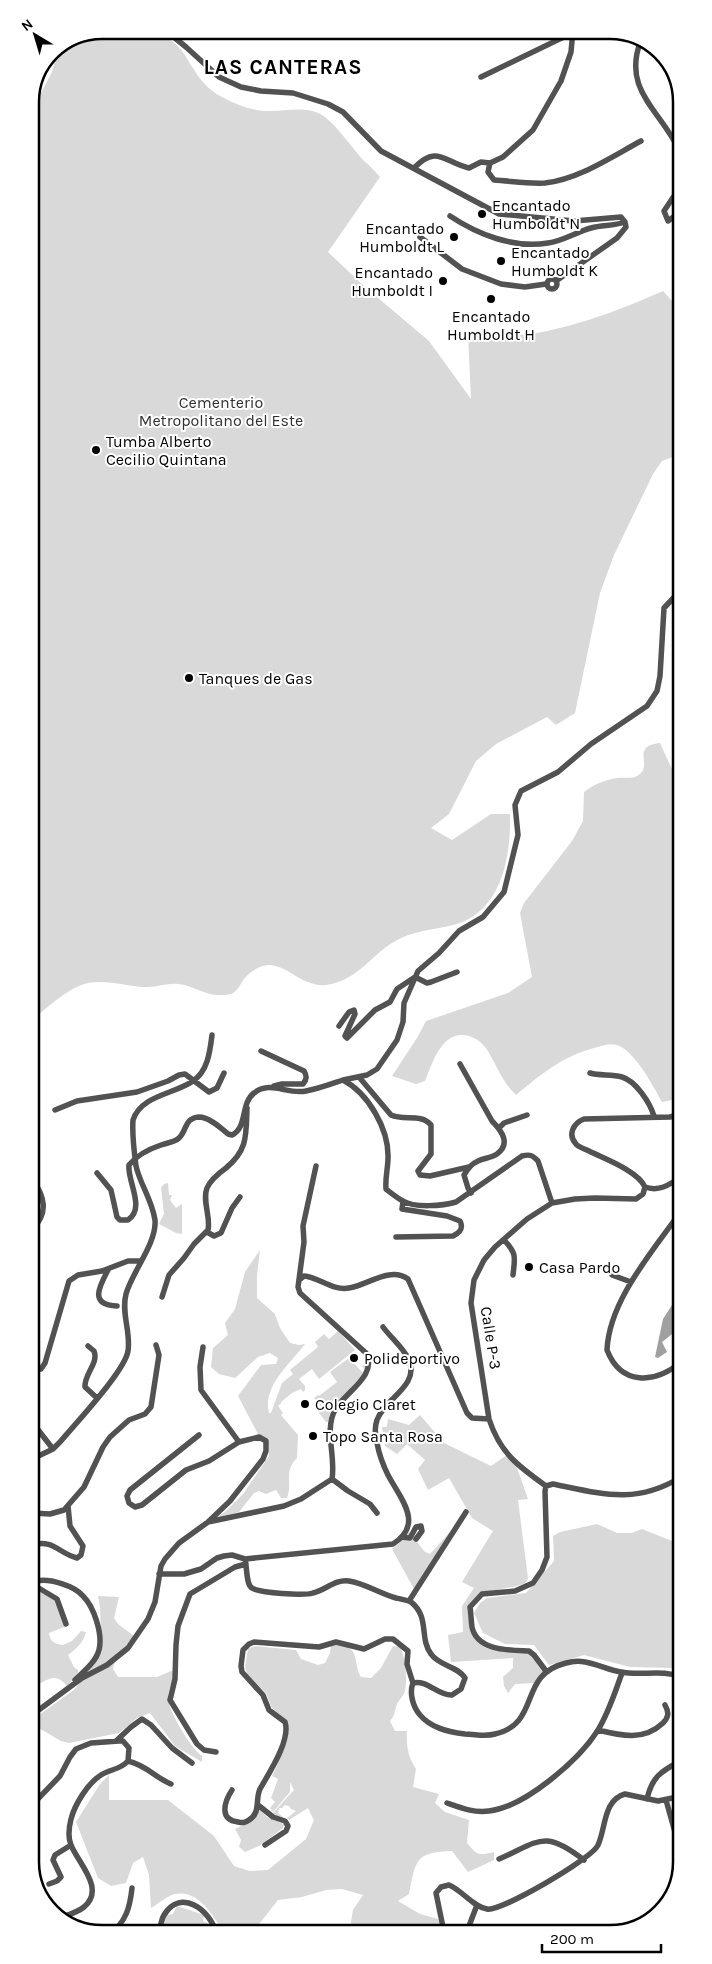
<svg xmlns="http://www.w3.org/2000/svg" width="712" height="1964" viewBox="0 0 712 1964" font-family="Karla,sans-serif">
<style>
.green{fill:#d9d9d9}
.water{fill:#a0a0a0}
.lines{fill:none;stroke-linecap:round;stroke-linejoin:round}
.minor{stroke:#525252;stroke-width:5.5}
.poi-dot{fill:#000;stroke:#fff;stroke-width:2}
.labels{text-anchor:middle;dominant-baseline:central;stroke-width:4;stroke-linejoin:round;paint-order:stroke}
.poi-label{font-size:16px;fill:#000;stroke:#fff;text-anchor:start}
.park-label{font-size:16px;fill:#303030;stroke:#fff}
.street-label{font-size:16px;fill:#000;stroke:#fff}
.district-label{font-size:21px;font-weight:bold;letter-spacing:1px;fill:#000;stroke:#fff}
.rim{fill:none;stroke:#000;stroke-width:2.5}
</style>
<rect width="100%" height="100%" fill="#fff"/>
<!-- green -->
<path class="green" d="M123 30C199 28 177 74 224 98 239 106 253 111 271 111 286 111 306 106 320 114 334 121 353 149 364 161 370 166 375 171 380 177L328 252 365 287 429 341 471 399 468 334C528 346 609 315 663 291L680 310V454L662 461 653 474 614 555 600 593 575 713 556 725 547 717 496 744 476 761 449 814 431 828 452 840 491 814H510C511 854 503 907 460 923 442 929 417 930 401 938 373 951 359 981 326 985 302 987 289 966 270 965 262 964 249 972 244 979 241 983 238 990 233 993 230 995 224 995 221 995 205 996 193 985 178 984 168 983 158 987 148 987 128 987 107 979 88 983 67 988 48 1008 31 1020V946L35 911H31L30 114 52 72 54 65 52 58C63 41 103 36 123 30Z
M660 743 670 765 680 784 681 1098 662 1102C653 1086 635 1051 617 1045 610 1043 602 1046 594 1048 563 1056 540 1075 516 1095 503 1083 498 1068 489 1053 484 1044 478 1039 469 1036 442 1029 433 1062 425 1081L416 1084 392 1076 417 1038 426 1021 508 993 532 977 520 913 524 903 572 841 583 821 584 792C594 784 605 780 617 778 623 777 632 779 637 776 655 767 629 746 660 743Z
M168 1183 169 1195H172L170 1200 176 1208 182 1204V1234L176 1233 159 1224 164 1214 161 1188 164 1184Z
M260 1250 257 1275V1298L275 1314 280 1328 290 1343 299 1345 305 1344C291 1363 262 1386 269 1413H271L282 1383 293 1374 290 1370 318 1347 315 1342 324 1334 329 1339 338 1331 355 1350 319 1379 312 1369 299 1379 305 1386V1390L303 1392 301 1389 292 1393 281 1402V1403L278 1406 283 1413 281 1415 298 1435 297 1458C283 1472 293 1482 287 1498H281L276 1490 266 1494 259 1491 254 1493 239 1512 216 1518 226 1511 243 1494 269 1456V1445L264 1437 258 1434 238 1396 261 1365 276 1364 278 1358 270 1353 258 1357 235 1378 219 1374 211 1367 213 1348 228 1335 225 1323 235 1309 245 1272Z
M349 1358 362 1372 365 1370 362 1366 368 1362 364 1375 331 1409 328 1422H326L319 1413 323 1409 314 1398 318 1395 319 1396 337 1382 330 1372Z
M420 1415 444 1443 491 1466 507 1455 516 1465 528 1499 518 1500 528 1578 526 1583 517 1586 481 1593 468 1608 471 1629 487 1648 511 1652H531L545 1672 535 1683 515 1684 508 1693 504 1686 503 1677 513 1668V1658L451 1662 448 1635 463 1632 462 1606 474 1588 462 1582 493 1531 472 1518 449 1478 428 1490 418 1469 425 1460 407 1444 397 1454 385 1446 382 1427H387L388 1419 409 1425Z
M597 1524 617 1533H632L642 1529 682 1545V1673L672 1668 630 1667 584 1655 549 1665 534 1645 505 1644 483 1633 474 1613 480 1603 487 1598 526 1593 554 1561 553 1536 560 1532Z
M409 1532 425 1552 430 1554 450 1532 414 1589 392 1549 402 1541Z
M40 1592 57 1602 66 1622 64 1627 49 1633C50 1642 55 1644 63 1645L72 1641 81 1631 86 1632C83 1643 77 1648 68 1655L74 1667 78 1670V1673L67 1686C55 1671 47 1680 32 1688V1593Z
M98 1596 119 1597 114 1618 118 1624 134 1636C126 1647 115 1656 113 1669L118 1677H157L176 1669C174 1678 169 1687 168 1696 167 1710 191 1748 202 1756V1762L175 1746 150 1713 137 1718 119 1733 69 1743 61 1741 32 1724V1720L75 1689 102 1652 100 1608Z
M336 1644C362 1647 352 1662 361 1677L371 1678 381 1668 393 1646 400 1647C406 1657 408 1683 404 1694 402 1697 399 1700 397 1704 394 1711 396 1714 390 1721L395 1731H407C406 1745 408 1757 416 1769L413 1787 439 1794 435 1803 445 1812 469 1820 467 1843C477 1855 478 1856 494 1852V1860L468 1872 452 1851C414 1852 416 1861 409 1894L398 1901 420 1914 438 1919 441 1927 439 1932H417L398 1925 385 1928 387 1933H349L353 1910 363 1895 342 1889 326 1890 302 1897 278 1900 256 1928 257 1933H224C214 1917 199 1889 175 1894 167 1896 158 1904 151 1908L149 1875 143 1857 133 1863 126 1883 111 1886 98 1878 76 1822 100 1784 109 1775V1800H168L214 1836 234 1866 250 1871 268 1870 306 1839 314 1820 308 1808 289 1820 287 1818 296 1811 291 1809 289 1806 285 1805 282 1808H279L278 1813 283 1817 272 1814 294 1790 290 1782V1792L273 1812 270 1808 275 1802 271 1798 278 1779 272 1776C282 1760 283 1738 285 1719L272 1708 266 1693 247 1674 245 1667 248 1649 255 1646 296 1650 301 1659 318 1665 325 1663 330 1653 331 1646Z
M259 1809 267 1817 284 1824 283 1828 259 1846 245 1852 239 1847 241 1840 235 1829 254 1820Z
M177 1906 204 1915 203 1921 213 1927 214 1933 162 1934 163 1922 167 1915 173 1914Z"/>
<!-- water -->
<path class="water" d="M681 1291V1327L662 1342 667 1352 658 1358 655 1357 663 1319Z"/>
<g class="lines">
<!-- minor -->
<path class="minor" d="M160 30 170 34 186 47 219 77 241 87 261 91 293 93 328 104 343 112 381 151 499 214 574 221 621 217 625 222 626 227 617 238 556 281
M573 30 571 52 561 81 533 130 503 157 490 163 488 172 494 180C511 181 528 184 545 183 579 179 611 157 641 141
M84 38 111 30
M641 40C621 91 662 111 680 152
M51 51H52
M481 77 572 33
M37 83 41 74
M414 168C437 144 444 162 469 168L481 162 490 163
M680 187 664 211 668 221 680 212
M450 216C477 234 514 249 548 243 563 241 576 232 591 228 603 225 614 226 625 222
M420 237 462 269 501 284 525 287 546 284
M547 284a5 5 0 1 1 10 0a5 5 0 1 1-10 0Z
M339 1026 349 1012 354 1010 355 1014 345 1036 347 1038 375 1010 390 1002 397 989 415 977 427 983 431 982 457 972
M261 1051 304 1071C307 1076 307 1079 303 1084H282L274 1086
M460 1064 492 1121C502 1131 511 1144 497 1154 491 1158 484 1158 478 1161 471 1164 468 1169 464 1175L468 1188 471 1193
M590 1073C600 1076 611 1074 622 1077 636 1081 650 1103 654 1116
M359 1077 391 1115C404 1121 421 1113 431 1125V1154L418 1171 420 1175 430 1176 469 1167
M343 1080 367 1075 377 1069 397 1040 403 1022 404 1003 418 971 439 953 459 931 483 917 504 892 518 835 515 805 521 791 558 772 591 744 647 706 657 691 660 676 664 608 680 591
M55 1110 77 1101 137 1092 168 1081 179 1075 185 1074 209 1092 217 1088 224 1073
M499 1128 504 1123 527 1115
M97 1173 111 1190 117 1217 120 1220H128C146 1208 127 1181 129 1165 137 1155 149 1149 161 1145 167 1143 175 1142 179 1138 187 1131 184 1118 199 1117 209 1117 221 1128 228 1134L232 1135C248 1127 240 1104 254 1093 271 1080 287 1095 306 1091 318 1089 331 1084 343 1080 368 1093 389 1129 388 1158 388 1168 385 1178 386 1189 391 1193 397 1198 403 1201 414 1208 443 1206 456 1202L522 1156C530 1154 532 1155 538 1161L552 1203
M32 1178C45 1197 49 1213 32 1230
M645 1187C659 1192 669 1185 681 1177
M681 1211C654 1250 609 1300 607 1350 621 1386 655 1384 681 1362
M207 1232 214 1236 221 1233 232 1208 240 1197
M396 1237 453 1236C459 1233 464 1229 460 1221L447 1216 402 1209 403 1202
M504 1240C517 1254 515 1257 513 1275
M108 1270C99 1287 89 1305 117 1306
M612 1275 631 1282
M299 1280 304 1276C319 1277 332 1291 349 1288 368 1285 390 1266 408 1279L467 1413 472 1418 489 1419
M162 1297 169 1275 184 1258 194 1244 208 1230C211 1217 202 1201 207 1188 211 1179 219 1173 226 1168 248 1150 246 1135 247 1108
M88 1346 94 1351C99 1363 84 1374 85 1387L97 1398
M203 1347 200 1367 201 1390 239 1442
M32 1372 41 1369 45 1363 69 1281 78 1275 102 1271 128 1261H140
M32 1406 34 1403
M32 1422 53 1449
M32 1459 53 1449 60 1442C75 1424 125 1371 128 1351 131 1332 121 1313 126 1294 132 1272 157 1243 155 1220 152 1200 140 1184 136 1166 134 1151 132 1134 133 1120 141 1095 175 1094 193 1081 208 1071 210 1051 212 1035
M332 1479 348 1491 370 1504 377 1513
M546 1486 553 1484C602 1494 636 1505 681 1477
M32 1513 50 1514 64 1510 84 1487 103 1447 110 1437 129 1420 145 1414 151 1407 159 1355 156 1345
M208 1522 284 1506 301 1499 332 1479C336 1457 324 1430 335 1410 345 1392 378 1376 366 1353L300 1293 298 1287 304 1242 303 1226 316 1166
M402 1537 410 1538 416 1527 421 1526 422 1531 416 1539
M32 1545C54 1539 58 1553 77 1558L81 1555 83 1546 70 1526 68 1506
M245 1559C247 1566 246 1585 252 1588 260 1593 304 1596 313 1593 326 1590 335 1579 349 1581 364 1583 381 1594 396 1598 401 1599 407 1600 411 1602 430 1617 419 1638 431 1654 439 1666 458 1666 465 1678L461 1689 452 1695C438 1696 427 1679 413 1683
M159 1574H184L201 1569 217 1558 224 1556 232 1555 245 1559 393 1544C425 1524 400 1498 388 1475 383 1465 379 1454 377 1443 375 1435 374 1428 377 1420 384 1399 420 1386 409 1360 403 1347 391 1338 383 1327
M409 1601 466 1512
M66 1624 57 1599 37 1587 35 1585 37 1581C49 1578 75 1586 83 1596 94 1607 103 1634 99 1650 96 1662 83 1672 75 1680
M546 1671 534 1655 529 1651C509 1650 477 1651 472 1627 471 1620 471 1613 470 1607L482 1594 515 1591 533 1583 542 1570 547 1557 545 1491 546 1486C518 1466 500 1453 489 1419L471 1303 474 1280 484 1260 495 1247 527 1219 552 1203 575 1199 595 1198 636 1199 643 1194 645 1187C638 1171 605 1159 589 1151 585 1149 578 1147 576 1144 567 1134 574 1123 584 1119L670 1117 681 1114
M413 1683C409 1693 413 1707 420 1715 431 1728 448 1732 465 1734 475 1734 485 1737 495 1734 542 1723 517 1675 566 1663 587 1657 602 1669 621 1672 641 1676 662 1669 682 1677
M32 1715 82 1678 107 1665 128 1648 148 1619 155 1602 161 1566 165 1559 179 1543 208 1522 230 1501 263 1459 266 1451V1441L259 1437 239 1442 209 1461 186 1470 142 1505 135 1507 129 1503 127 1496 130 1490 199 1435
M598 1730C622 1736 644 1741 663 1723 669 1717 669 1712 665 1705
M116 1741 131 1727 142 1719 151 1725 172 1748 192 1763
M216 1752 204 1750 197 1744 170 1700 175 1679 176 1645 178 1626 190 1594 235 1567 246 1564
M128 1761C148 1766 154 1777 171 1784
M232 1790C224 1802 219 1820 238 1822 243 1823 245 1823 249 1820 261 1813 255 1799 260 1789 269 1773 291 1740 285 1722L269 1710 263 1695 242 1672 241 1666 243 1650 249 1644 254 1642 319 1647 336 1642 364 1649 385 1639H393L408 1651 407 1664 413 1683
M647 1799C652 1776 662 1771 682 1760
M666 1800 678 1843 677 1855
M447 1803C461 1808 474 1813 489 1811 525 1807 579 1760 598 1730 609 1712 615 1692 622 1673
M32 1805 60 1776 70 1757 76 1749 91 1743 119 1741H123L129 1748 128 1761C120 1770 110 1769 101 1775 88 1783 75 1804 71 1819 69 1827 68 1838 71 1845 78 1863 106 1889 84 1907 78 1912 68 1915 60 1918
M258 1805 273 1817 285 1821 288 1826 286 1831 265 1845
M499 1859C540 1841 544 1829 584 1860
M49 1884 57 1881 61 1877 53 1860 55 1855 71 1845
M442 1932 443 1927 436 1893 441 1887 449 1885C463 1891 472 1906 487 1909 500 1912 592 1859 598 1845 606 1828 603 1800 625 1794L658 1801 682 1796
M469 1932V1926L477 1905
M109 1934C126 1923 130 1907 132 1888
M159 1934C160 1927 161 1920 164 1915 181 1887 211 1911 216 1933"/>
</g>
<!-- markers -->
<g class="poi-dot">
<circle cx="482" cy="214" r="5"/>
<circle cx="454" cy="237" r="5"/>
<circle cx="501" cy="261" r="5"/>
<circle cx="443" cy="281" r="5"/>
<circle cx="491" cy="299" r="5"/>
<circle cx="96" cy="450" r="5"/>
<circle cx="189" cy="678" r="5"/>
<circle cx="529" cy="1267" r="5"/>
<circle cx="354" cy="1358" r="5"/>
<circle cx="305" cy="1404" r="5"/>
<circle cx="313" cy="1436" r="5"/>
</g>
<g class="labels">
<!-- poi labels -->
<g class="poi-label">
<text x="492" y="205">Encantado<tspan x="492" dy="18">Humboldt N</tspan></text>
<text x="444" y="228" text-anchor="end">Encantado<tspan x="444" dy="18">Humboldt L</tspan></text>
<text x="511" y="252">Encantado<tspan x="511" dy="18">Humboldt K</tspan></text>
<text x="433" y="272" text-anchor="end">Encantado<tspan x="433" dy="18">Humboldt I</tspan></text>
<text x="491" y="316" text-anchor="middle">Encantado<tspan x="491" dy="18">Humboldt H</tspan></text>
<text x="106" y="441">Tumba Alberto<tspan x="106" dy="18">Cecilio Quintana</tspan></text>
<text x="199" y="678">Tanques de Gas</text>
<text x="539" y="1267">Casa Pardo</text>
<text x="364" y="1358">Polideportivo</text>
<text x="315" y="1404">Colegio Claret</text>
<text x="323" y="1436">Topo Santa Rosa</text>
</g>
<!-- park labels -->
<g class="park-label">
<text x="221" y="402">Cementerio<tspan x="221" dy="18">Metropolitano del Este</tspan></text>
</g>
<!-- street labels -->
<g class="street-label">
<text transform="translate(491 1338) rotate(81)">Calle P-3</text>
</g>
<!-- district labels -->
<g class="district-label">
<text x="283" y="67">LAS CANTERAS</text>
</g>
</g>
<!-- crop -->
<path d="M0 0H712V1964H0ZM102 39H610A63 63 0 0 1 673 102V1862A63 63 0 0 1 610 1925H102A63 63 0 0 1 39 1862V102A63 63 0 0 1 102 39Z" fill="#fff" fill-rule="evenodd"/>
<path class="rim" d="M102 39H610A63 63 0 0 1 673 102V1862A63 63 0 0 1 610 1925H102A63 63 0 0 1 39 1862V102A63 63 0 0 1 102 39Z"/>
<!-- north arrow -->
<g transform="translate(35 35) rotate(322)" stroke="#ffffff" stroke-width="4" paint-order="stroke">
<path d="M0-4L9 19L0 12L-9 19Z" fill="#000000"/>
<text y="-8" font-size="14" font-weight="bold" text-anchor="middle" fill="#000000">N</text>
</g>
<!-- scale -->
<path d="M542 1944v8h119v-8" fill="none" stroke="#000000" stroke-width="2.5"/>
<text x="550" y="1944" font-size="15" fill="#000000" stroke="#ffffff" stroke-width="4" paint-order="stroke">200 m</text>
</svg>
